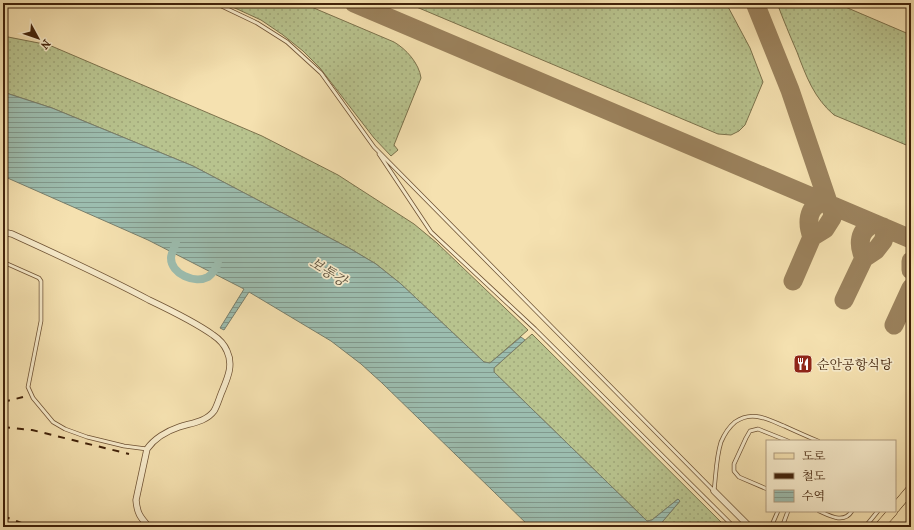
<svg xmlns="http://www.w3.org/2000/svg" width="914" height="530" viewBox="0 0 914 530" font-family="'IM FELL French Canon','Noto Serif KR',serif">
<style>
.grass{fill:url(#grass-dots);stroke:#7c724c}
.water{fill:url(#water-rules);stroke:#787f6d}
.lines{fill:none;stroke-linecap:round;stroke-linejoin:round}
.canal{stroke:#9cbdaf;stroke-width:8}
.taxiway{stroke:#9b825d;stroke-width:19}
.service-casing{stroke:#6e5234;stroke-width:4.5}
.minor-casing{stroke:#6e5234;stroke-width:7}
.primary-casing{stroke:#41220a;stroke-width:10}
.service{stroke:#f8eccc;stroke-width:3}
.minor{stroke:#f8eccc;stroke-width:5.5}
.primary{stroke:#f5e1b0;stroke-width:9}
.rail{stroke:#41220a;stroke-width:2;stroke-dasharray:7 7;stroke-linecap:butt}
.labels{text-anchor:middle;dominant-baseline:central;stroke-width:3.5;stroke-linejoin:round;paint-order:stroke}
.poi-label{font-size:13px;fill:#41220a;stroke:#f8eccc;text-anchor:start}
.water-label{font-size:14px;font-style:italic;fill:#5c503c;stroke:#f8eccc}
</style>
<defs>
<pattern id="grass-dots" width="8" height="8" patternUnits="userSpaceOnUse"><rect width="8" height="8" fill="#b8c38e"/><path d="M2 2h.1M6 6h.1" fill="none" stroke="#9fa779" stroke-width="1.8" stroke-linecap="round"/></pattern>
<pattern id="water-rules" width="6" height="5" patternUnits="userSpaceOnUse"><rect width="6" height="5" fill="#9cbdaf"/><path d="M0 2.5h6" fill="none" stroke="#81998d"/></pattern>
</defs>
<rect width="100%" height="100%" fill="#f5e1b0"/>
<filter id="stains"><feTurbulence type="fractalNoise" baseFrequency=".005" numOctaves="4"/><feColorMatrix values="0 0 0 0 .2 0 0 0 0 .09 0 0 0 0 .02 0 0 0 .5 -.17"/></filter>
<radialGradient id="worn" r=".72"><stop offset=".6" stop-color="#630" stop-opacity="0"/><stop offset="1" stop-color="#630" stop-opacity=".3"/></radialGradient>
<!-- grass -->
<path class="grass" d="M224 3H302L394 42C406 49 419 63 421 78L394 145 398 150 391 156 374 138 320 68 303 51 283 35 261 20Z
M407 3H726L750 48 763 82 745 125 739 131 731 135 718 134Z
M777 3H836L911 35V147L834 115C814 98 806 76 797 52 790 36 783 19 777 3Z
M3 36 49 45 262 136 338 175 414 224 437 243 528 330 490 363 484 362 401 284 376 264 349 248 193 166 52 108 3 92Z
M532 334 726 527H658L680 501 678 499 652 520 647 521 494 372V368Z"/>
<!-- water -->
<path class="water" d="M3 92 52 108 193 166 349 248 376 264 401 284 484 362 490 363 521 337 525 340 494 368V372L647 521 652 520 678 499 680 501 658 527H530L382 383 361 364 331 341 249 292 224 330 220 328 244 289 148 240 3 176Z"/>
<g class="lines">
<!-- canal -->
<path class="canal" d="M176 242C175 247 171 253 171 258 171 274 195 284 208 277 213 274 215 269 218 264"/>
<!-- taxiway -->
<path class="taxiway" d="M354 3 911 239
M755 3 790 90 829 205 833 212 832 218 825 229 812 237 793 281
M812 237C807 224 807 208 822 202
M864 258C858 245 858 230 874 224
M911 261V270
M844 300 864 258 876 250 883 241 885 235 883 227
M894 325 911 288"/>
<!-- service casing -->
<g class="service-casing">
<path id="service" d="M215 3 257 23 287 42 321 73 374 147 714 491
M379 154 431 232 535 329 734 527
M3 262 39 278 41 281V321L28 387 33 398 53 422 65 429 87 437 124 446 147 449
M767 489 739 477 734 471V464L746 438 750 431 758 429 788 441
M714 491C716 475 716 458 721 442 724 435 729 427 735 422 752 410 767 419 784 426 795 431 806 436 818 441
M819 511C830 516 844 524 852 511
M771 527 778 511
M782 527 788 511
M865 527 878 511"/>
</g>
<!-- minor casing -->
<g class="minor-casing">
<path id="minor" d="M3 232 12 234C58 255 104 276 149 300 170 310 195 322 213 335 219 339 224 344 227 351 234 366 227 379 221 394 219 399 217 406 214 411 206 422 191 423 179 427 167 431 154 439 147 449L136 500C137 513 140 517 149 527
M714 491 750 527"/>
</g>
<!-- primary casing -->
<g class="primary-casing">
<path id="primary" d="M895 508 911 489
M879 527 893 511"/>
</g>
<!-- service -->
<use href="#service" class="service"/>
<!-- minor -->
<use href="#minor" class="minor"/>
<!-- primary -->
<use href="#primary" class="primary"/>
<!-- rail -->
<path class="rail" d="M3 402 23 397
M3 427 32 430 129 454
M3 516 32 527"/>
</g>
<!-- icons -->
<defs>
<g id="restaurant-square" transform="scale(1)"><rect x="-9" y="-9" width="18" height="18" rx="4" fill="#8f2418" stroke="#f8eccc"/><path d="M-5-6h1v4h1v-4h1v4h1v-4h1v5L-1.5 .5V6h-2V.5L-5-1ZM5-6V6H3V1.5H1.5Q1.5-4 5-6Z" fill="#fff"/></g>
</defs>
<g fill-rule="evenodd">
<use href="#restaurant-square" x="803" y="364"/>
</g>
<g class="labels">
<!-- poi labels -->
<g class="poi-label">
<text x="817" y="364">순안공항식당</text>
</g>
<!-- water labels -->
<g class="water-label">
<text transform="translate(328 272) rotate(32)">보통강</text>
</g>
</g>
<!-- margin -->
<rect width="914" height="530" fill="none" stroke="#f5e1b0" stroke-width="16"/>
<rect x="4" y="4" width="906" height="522" fill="none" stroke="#41220a" stroke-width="2"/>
<rect x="8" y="8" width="898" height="514" fill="none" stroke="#41220a"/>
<!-- legend -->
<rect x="766" y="440" width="130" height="72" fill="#f8eccc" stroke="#af9b7e"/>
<rect x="774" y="453" width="20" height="6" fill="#f5e1b0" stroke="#af9b7e"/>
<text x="802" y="460" font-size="12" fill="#41220a">도로</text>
<rect x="774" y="473" width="20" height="6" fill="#41220a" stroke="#af9b7e"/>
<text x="802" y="480" font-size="12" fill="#41220a">철도</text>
<rect x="774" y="490" width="20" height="12" fill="url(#water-rules)" stroke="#af9b7e"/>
<text x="802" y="500" font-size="12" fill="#41220a">수역</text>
<!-- north arrow -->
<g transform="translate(38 38) rotate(130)" stroke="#f8eccc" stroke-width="3" paint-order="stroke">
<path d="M0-3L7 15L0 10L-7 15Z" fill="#41220a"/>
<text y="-6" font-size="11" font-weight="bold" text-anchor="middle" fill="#41220a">N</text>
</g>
<rect width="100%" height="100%" filter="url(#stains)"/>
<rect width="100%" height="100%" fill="url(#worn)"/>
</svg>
